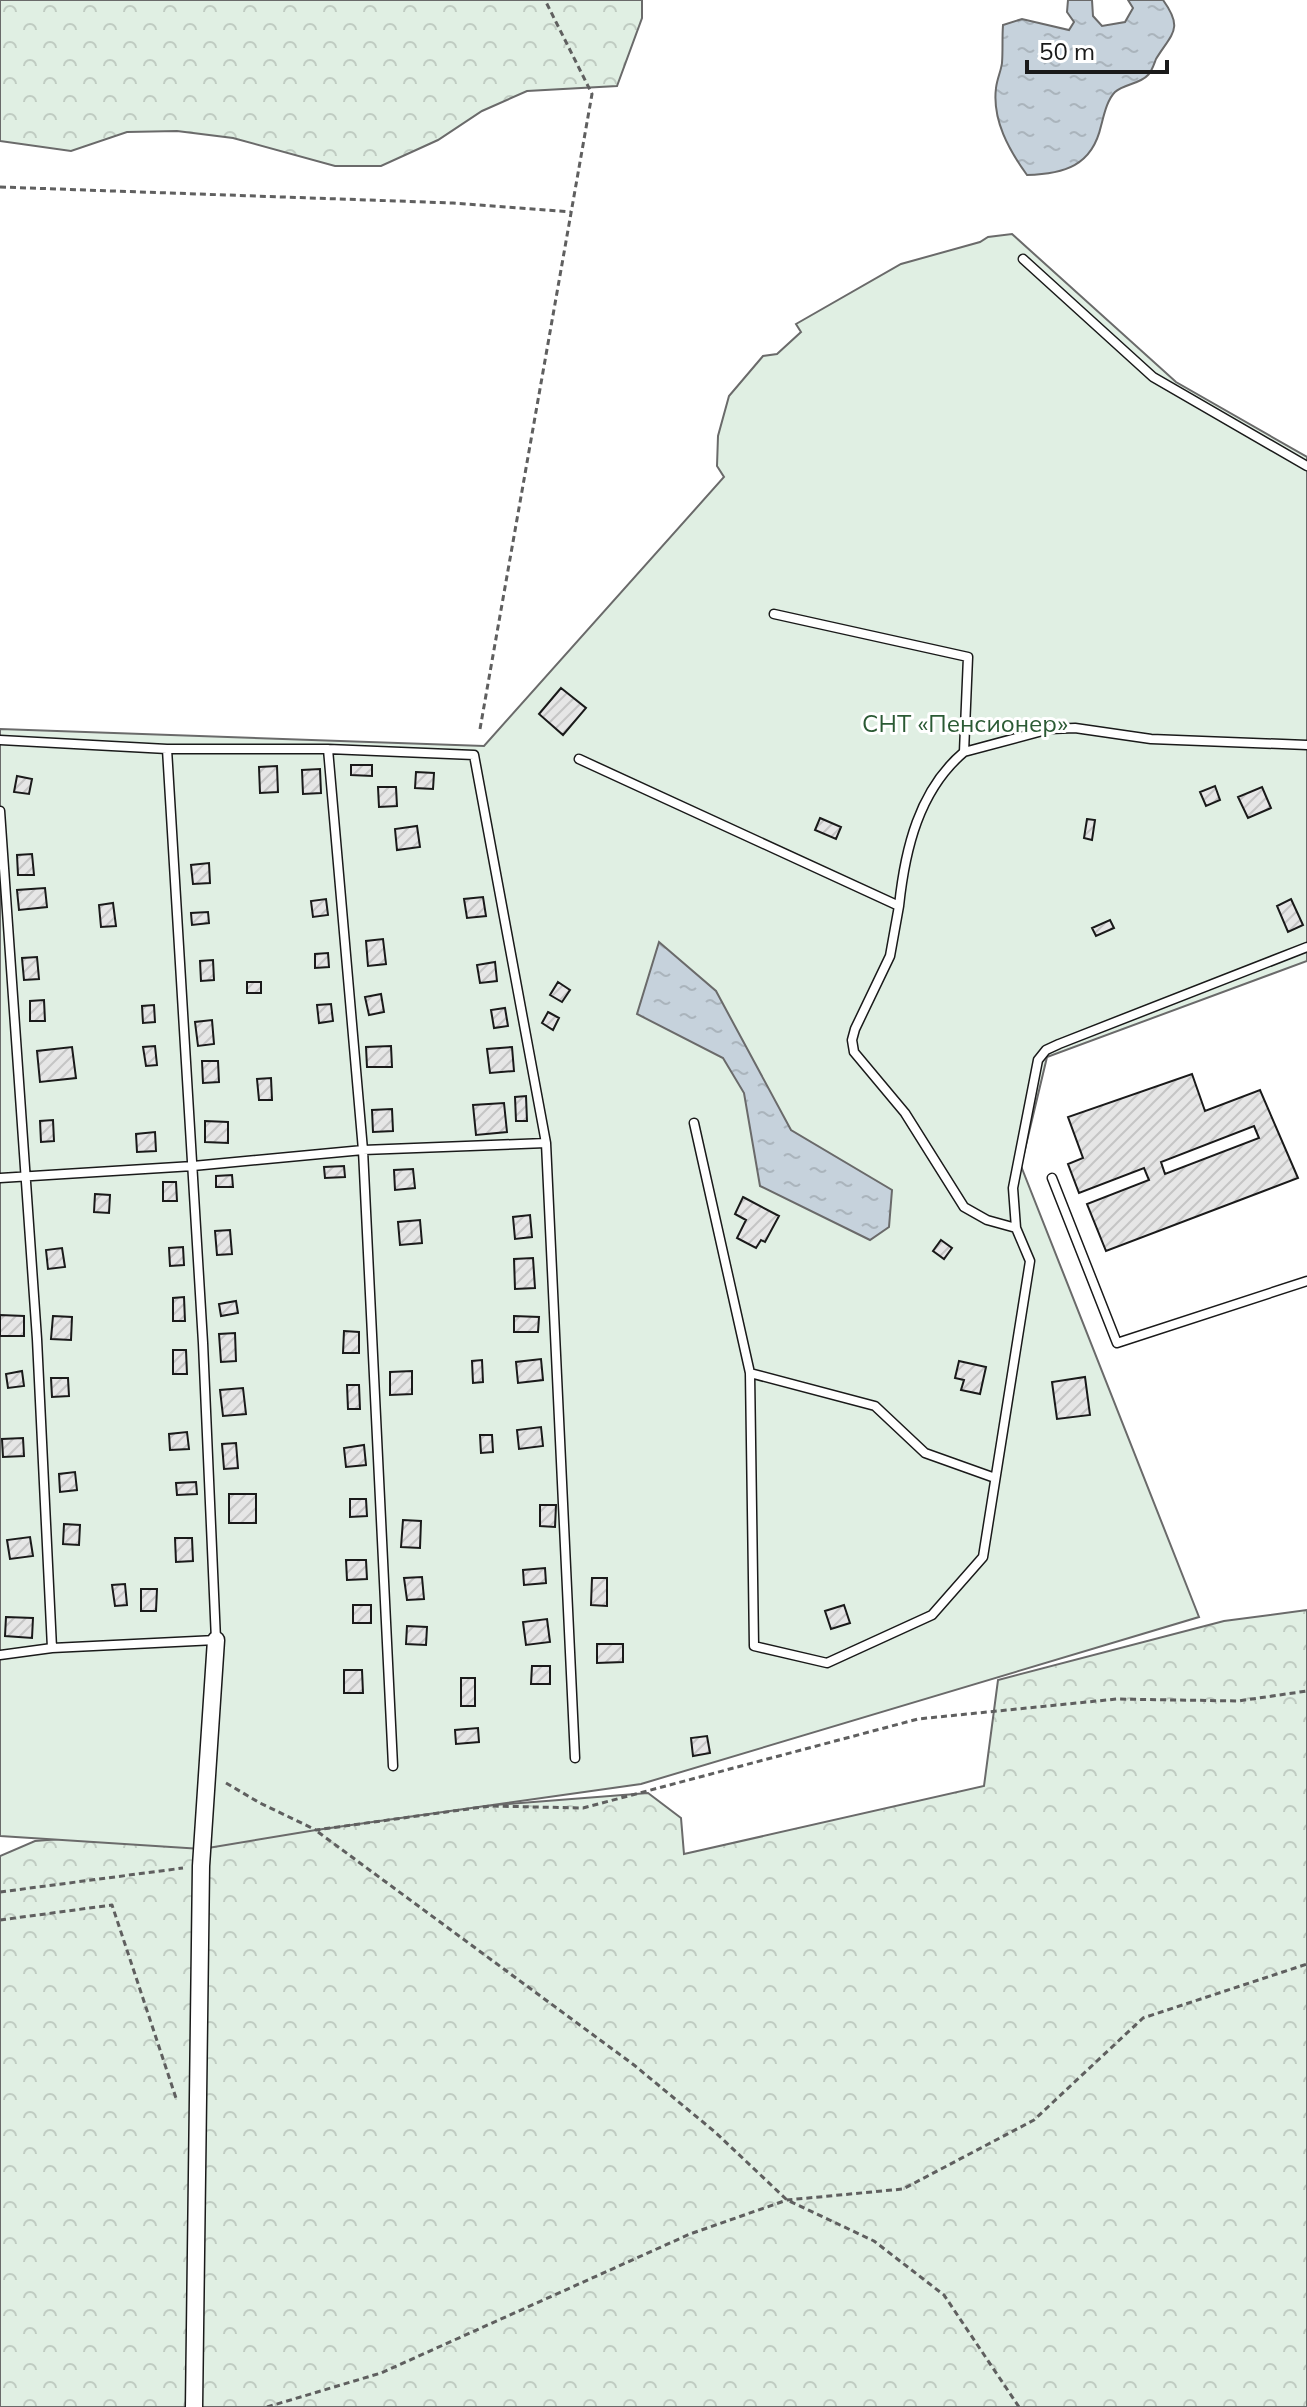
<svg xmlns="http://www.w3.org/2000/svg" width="1307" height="2407" viewBox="0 0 1307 2407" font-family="Mulish,sans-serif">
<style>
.forest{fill:url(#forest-crowns);stroke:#6a6a6a;stroke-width:2}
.green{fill:#e0efe3;stroke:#6a6a6a;stroke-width:2}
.water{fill:url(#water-ripples);stroke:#6a6a6a;stroke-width:2}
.building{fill:url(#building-hatch);stroke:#1a1a1a;stroke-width:2;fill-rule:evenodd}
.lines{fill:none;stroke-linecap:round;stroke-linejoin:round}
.service-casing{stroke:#1a1a1a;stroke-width:11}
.minor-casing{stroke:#1a1a1a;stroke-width:19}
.path{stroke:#5f5f5f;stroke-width:3;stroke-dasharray:6 4;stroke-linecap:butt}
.service{stroke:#fff;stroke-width:8}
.minor{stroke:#fff;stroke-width:16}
.labels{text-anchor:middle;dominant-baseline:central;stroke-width:6;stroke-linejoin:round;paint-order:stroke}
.park-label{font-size:24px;fill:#2b5a34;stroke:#fff}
</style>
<defs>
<pattern id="forest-crowns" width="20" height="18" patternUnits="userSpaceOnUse" patternTransform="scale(2)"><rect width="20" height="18" fill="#e0efe3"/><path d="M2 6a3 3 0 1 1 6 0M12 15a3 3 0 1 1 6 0" fill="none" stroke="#c0ccc2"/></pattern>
<pattern id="water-ripples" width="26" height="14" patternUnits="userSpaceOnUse" patternTransform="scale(2)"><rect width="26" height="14" fill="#c6d2dc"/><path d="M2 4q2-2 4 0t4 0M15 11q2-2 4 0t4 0" fill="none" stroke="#aab4bc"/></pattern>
<pattern id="building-hatch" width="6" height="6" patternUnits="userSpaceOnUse" patternTransform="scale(2)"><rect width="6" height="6" fill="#e6e6e6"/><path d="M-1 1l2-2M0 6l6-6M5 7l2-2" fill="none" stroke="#c5c5c5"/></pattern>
</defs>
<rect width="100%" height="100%" fill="#fff"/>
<!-- forest -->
<path class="forest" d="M0 0H642V18L617 86 527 91 482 111 438 140 381 166H335L233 138 177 131 127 132 71 151 0 141Z
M1307 1610V2407H0V1856L35 1841 648 1793 681 1818 684 1854 984 1786 998 1680 1224 1621Z"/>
<!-- green -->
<path class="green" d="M1012 234 1176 382 1307 457V961L1047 1057 1021 1166 1199 1617 641 1784 316 1830 202 1849 0 1836V729L484 746 724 477 717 466 718 436 729 396 763 356 777 354 801 332 796 324 901 264 980 242 988 237Z"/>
<!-- water -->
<path class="water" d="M1068 0H1092L1093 16 1102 26 1125 22 1133 8 1128 0H1163C1184 29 1172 33 1156 59 1154 64 1152 71 1148 75 1140 84 1124 84 1115 92 1107 100 1104 115 1101 126 1092 166 1064 174 1027 175 1009 150 992 120 996 88 997 79 1001 71 1002 63 1003 50 1002 38 1003 25L1022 19 1069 30 1074 22 1067 12Z
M659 942 716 991 791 1130 892 1190 889 1227 870 1240 760 1186 744 1093 723 1058 637 1014Z"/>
<!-- building -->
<path class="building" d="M561 688 586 708 563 735 539 714Z
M351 765H372V776L351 775Z
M277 766 278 792 260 793 259 767Z
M320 769 321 793 303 794 302 770Z
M416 772 434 773 433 789 415 788Z
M17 776 32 779 29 794 14 792Z
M1215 786 1220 800 1206 806 1200 792Z
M378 787H396L397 806 379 807Z
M1262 787 1271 808 1248 818 1238 797Z
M820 818 841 827 836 839 815 830Z
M1087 819 1095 820 1092 840 1084 838Z
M417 826 420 847 397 850 395 829Z
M32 854 34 875H18L17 855Z
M209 863 210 883 193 884 191 865Z
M45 888 47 907 19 910 17 890Z
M483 897 486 916 467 918 464 899Z
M326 899 328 915 313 917 311 901Z
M1291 899 1303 925 1288 932 1277 906Z
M113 903 116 926 101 927 99 905Z
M208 912 209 923 192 925 191 913Z
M1110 920 1114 928 1096 936 1092 928Z
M383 939 386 964 368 966 366 941Z
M328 953 329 967 315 968V954Z
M37 957 39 979 24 980 22 958Z
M213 960 214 980 201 981 200 961Z
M495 962 497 981 480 983 477 965Z
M247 982H261V993H247Z
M558 982 570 990 562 1002 550 995Z
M381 994 384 1012 369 1015 365 997Z
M44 1000 45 1021H30V1001Z
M331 1004 333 1021 319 1023 317 1005Z
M154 1005 155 1022 143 1023 142 1006Z
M505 1008 508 1026 494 1028 491 1010Z
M548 1012 559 1018 553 1030 542 1023Z
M212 1020 214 1044 198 1046 195 1022Z
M155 1046 157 1065 146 1066 143 1047Z
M391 1046 392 1067H367L366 1047Z
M72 1047 76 1078 40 1082 37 1051Z
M512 1047 514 1071 490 1073 487 1049Z
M202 1061H218L219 1082 203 1083Z
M1192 1074 1205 1111 1260 1090 1298 1178 1106 1251 1087 1204 1149 1180 1144 1168 1079 1193 1068 1164 1083 1158 1068 1117ZM1254 1126 1259 1138 1165 1174 1161 1162Z
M271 1078 272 1100H259L257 1079Z
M526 1096 527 1121H516L515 1097Z
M504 1103 507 1132 476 1135 473 1105Z
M392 1109 393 1131 373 1132 372 1110Z
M53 1120 54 1141 41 1142 40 1121Z
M205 1121 228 1122V1143L205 1142Z
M155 1132 156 1151 137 1152 136 1134Z
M344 1166 345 1177 325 1178 324 1167Z
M413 1169 415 1188 395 1190 394 1170Z
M232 1175 233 1187H216V1176Z
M163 1182H176L177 1201H163Z
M95 1194 110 1195 109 1213 94 1212Z
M743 1197 779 1216 765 1242 761 1240 756 1248 737 1238 746 1220 735 1214Z
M530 1215 532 1237 515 1239 513 1217Z
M420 1220 422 1243 400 1245 398 1222Z
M230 1230 232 1254 217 1255 215 1231Z
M941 1240 952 1248 944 1259 933 1251Z
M183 1247 184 1265 170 1266 169 1248Z
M62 1248 65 1267 48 1269 46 1250Z
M533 1258 535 1288 515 1289 514 1259Z
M184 1297 185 1321H173V1298Z
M236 1301 238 1313 221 1316 219 1304Z
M0 1315 24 1316V1336H0Z
M53 1316 72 1317 71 1340 51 1339Z
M514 1316 539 1317 538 1332H514Z
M344 1331 359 1332V1353H343Z
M235 1333 236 1361 221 1362 219 1334Z
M173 1350H186L187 1374H173Z
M541 1359 543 1380 518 1383 516 1362Z
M482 1360 483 1382 473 1383 472 1361Z
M959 1361 986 1367 980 1394 961 1390 964 1380 955 1378Z
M22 1371 24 1386 8 1388 6 1374Z
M412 1371V1394L390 1395V1372Z
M1085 1377 1090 1415 1057 1419 1052 1382Z
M51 1378H68L69 1396 52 1397Z
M347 1385H359L360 1409H348Z
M243 1388 246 1414 223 1416 220 1390Z
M541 1427 543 1446 519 1449 517 1430Z
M187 1432 189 1449 170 1450 169 1434Z
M480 1435H492L493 1452 481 1453Z
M23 1438 24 1456 3 1457 2 1439Z
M236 1443 238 1468 224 1469 222 1444Z
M364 1445 366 1465 346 1467 344 1448Z
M75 1472 77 1490 60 1492 59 1474Z
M196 1482 197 1494 177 1495 176 1483Z
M229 1494H256V1523H229Z
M350 1499H366L367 1516 350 1517Z
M540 1505H556L555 1527 540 1526Z
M403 1520 421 1521 420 1548 401 1547Z
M64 1524 80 1525 79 1545 63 1544Z
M30 1537 33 1556 10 1559 7 1540Z
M175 1538H192L193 1561 176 1562Z
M346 1560H366L367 1579 347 1580Z
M545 1568 546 1583 524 1585 523 1570Z
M422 1577 424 1599 407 1600 404 1578Z
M592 1578H607V1606L591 1605Z
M125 1584 127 1605 115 1606 112 1585Z
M141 1589H157L156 1611H141Z
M353 1605H371V1623H353Z
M844 1605 850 1623 831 1629 825 1611Z
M6 1617 33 1618 32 1638 5 1636Z
M547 1619 550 1642 526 1645 523 1622Z
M407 1626 427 1627 426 1645 406 1644Z
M597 1644H623V1662L597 1663Z
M532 1666H550V1684H531Z
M344 1670H362L363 1693H344Z
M461 1678H475V1706H461Z
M478 1728 479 1742 456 1744 455 1730Z
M707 1736 710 1753 693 1756 691 1738Z"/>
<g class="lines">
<!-- service casing -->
<g class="service-casing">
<path id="service" d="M1023 259 1153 377 1307 466
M774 614 968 657 964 752 1050 729 1075 728 1151 739 1307 745
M0 740 167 749H328L474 755 546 1143 575 1758
M328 749 363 1150 393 1766
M579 759 899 906 890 956 855 1029 852 1040 854 1052 905 1113 964 1207 987 1220 1016 1228
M0 811 37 1339 52 1648
M899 906C905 849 919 790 964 752
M694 1123 750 1373 754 1646 827 1663 932 1615 983 1557 1030 1261 1016 1228 1013 1188 1038 1060 1046 1050 1059 1044 1307 947
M0 1178 193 1166 363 1150 546 1143
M1052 1178 1117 1343 1307 1281
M750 1373 875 1406 925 1453 995 1478
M0 1655 52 1648 216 1640 203 1343 167 749"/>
</g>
<!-- minor casing -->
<g class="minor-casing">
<path id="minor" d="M194 2407 201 1866 216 1640"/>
</g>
<!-- path -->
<path class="path" d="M0 187 453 203 571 212
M480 729 592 94 545 0
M226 1783 260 1803 316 1830 490 1806 583 1808 918 1719 1117 1699 1238 1701 1307 1691
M318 1832 634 2065 715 2132 787 2200 874 2241 944 2295 1019 2407
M0 1892 183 1868
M0 1920 112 1905 176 2098
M267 2407 381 2373 690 2234 787 2200 903 2189 1034 2120 1143 2018 1307 1964"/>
<!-- service -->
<use href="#service" class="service"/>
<!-- minor -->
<use href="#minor" class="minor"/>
</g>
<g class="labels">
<!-- park labels -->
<g class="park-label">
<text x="965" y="723">СНТ «Пенсионер»</text>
</g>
</g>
<!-- scale -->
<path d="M1027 60v12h140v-12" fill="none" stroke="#1a1a1a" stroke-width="4"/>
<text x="1039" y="60" font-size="24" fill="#1a1a1a" stroke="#ffffff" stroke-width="6" paint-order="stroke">50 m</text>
</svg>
